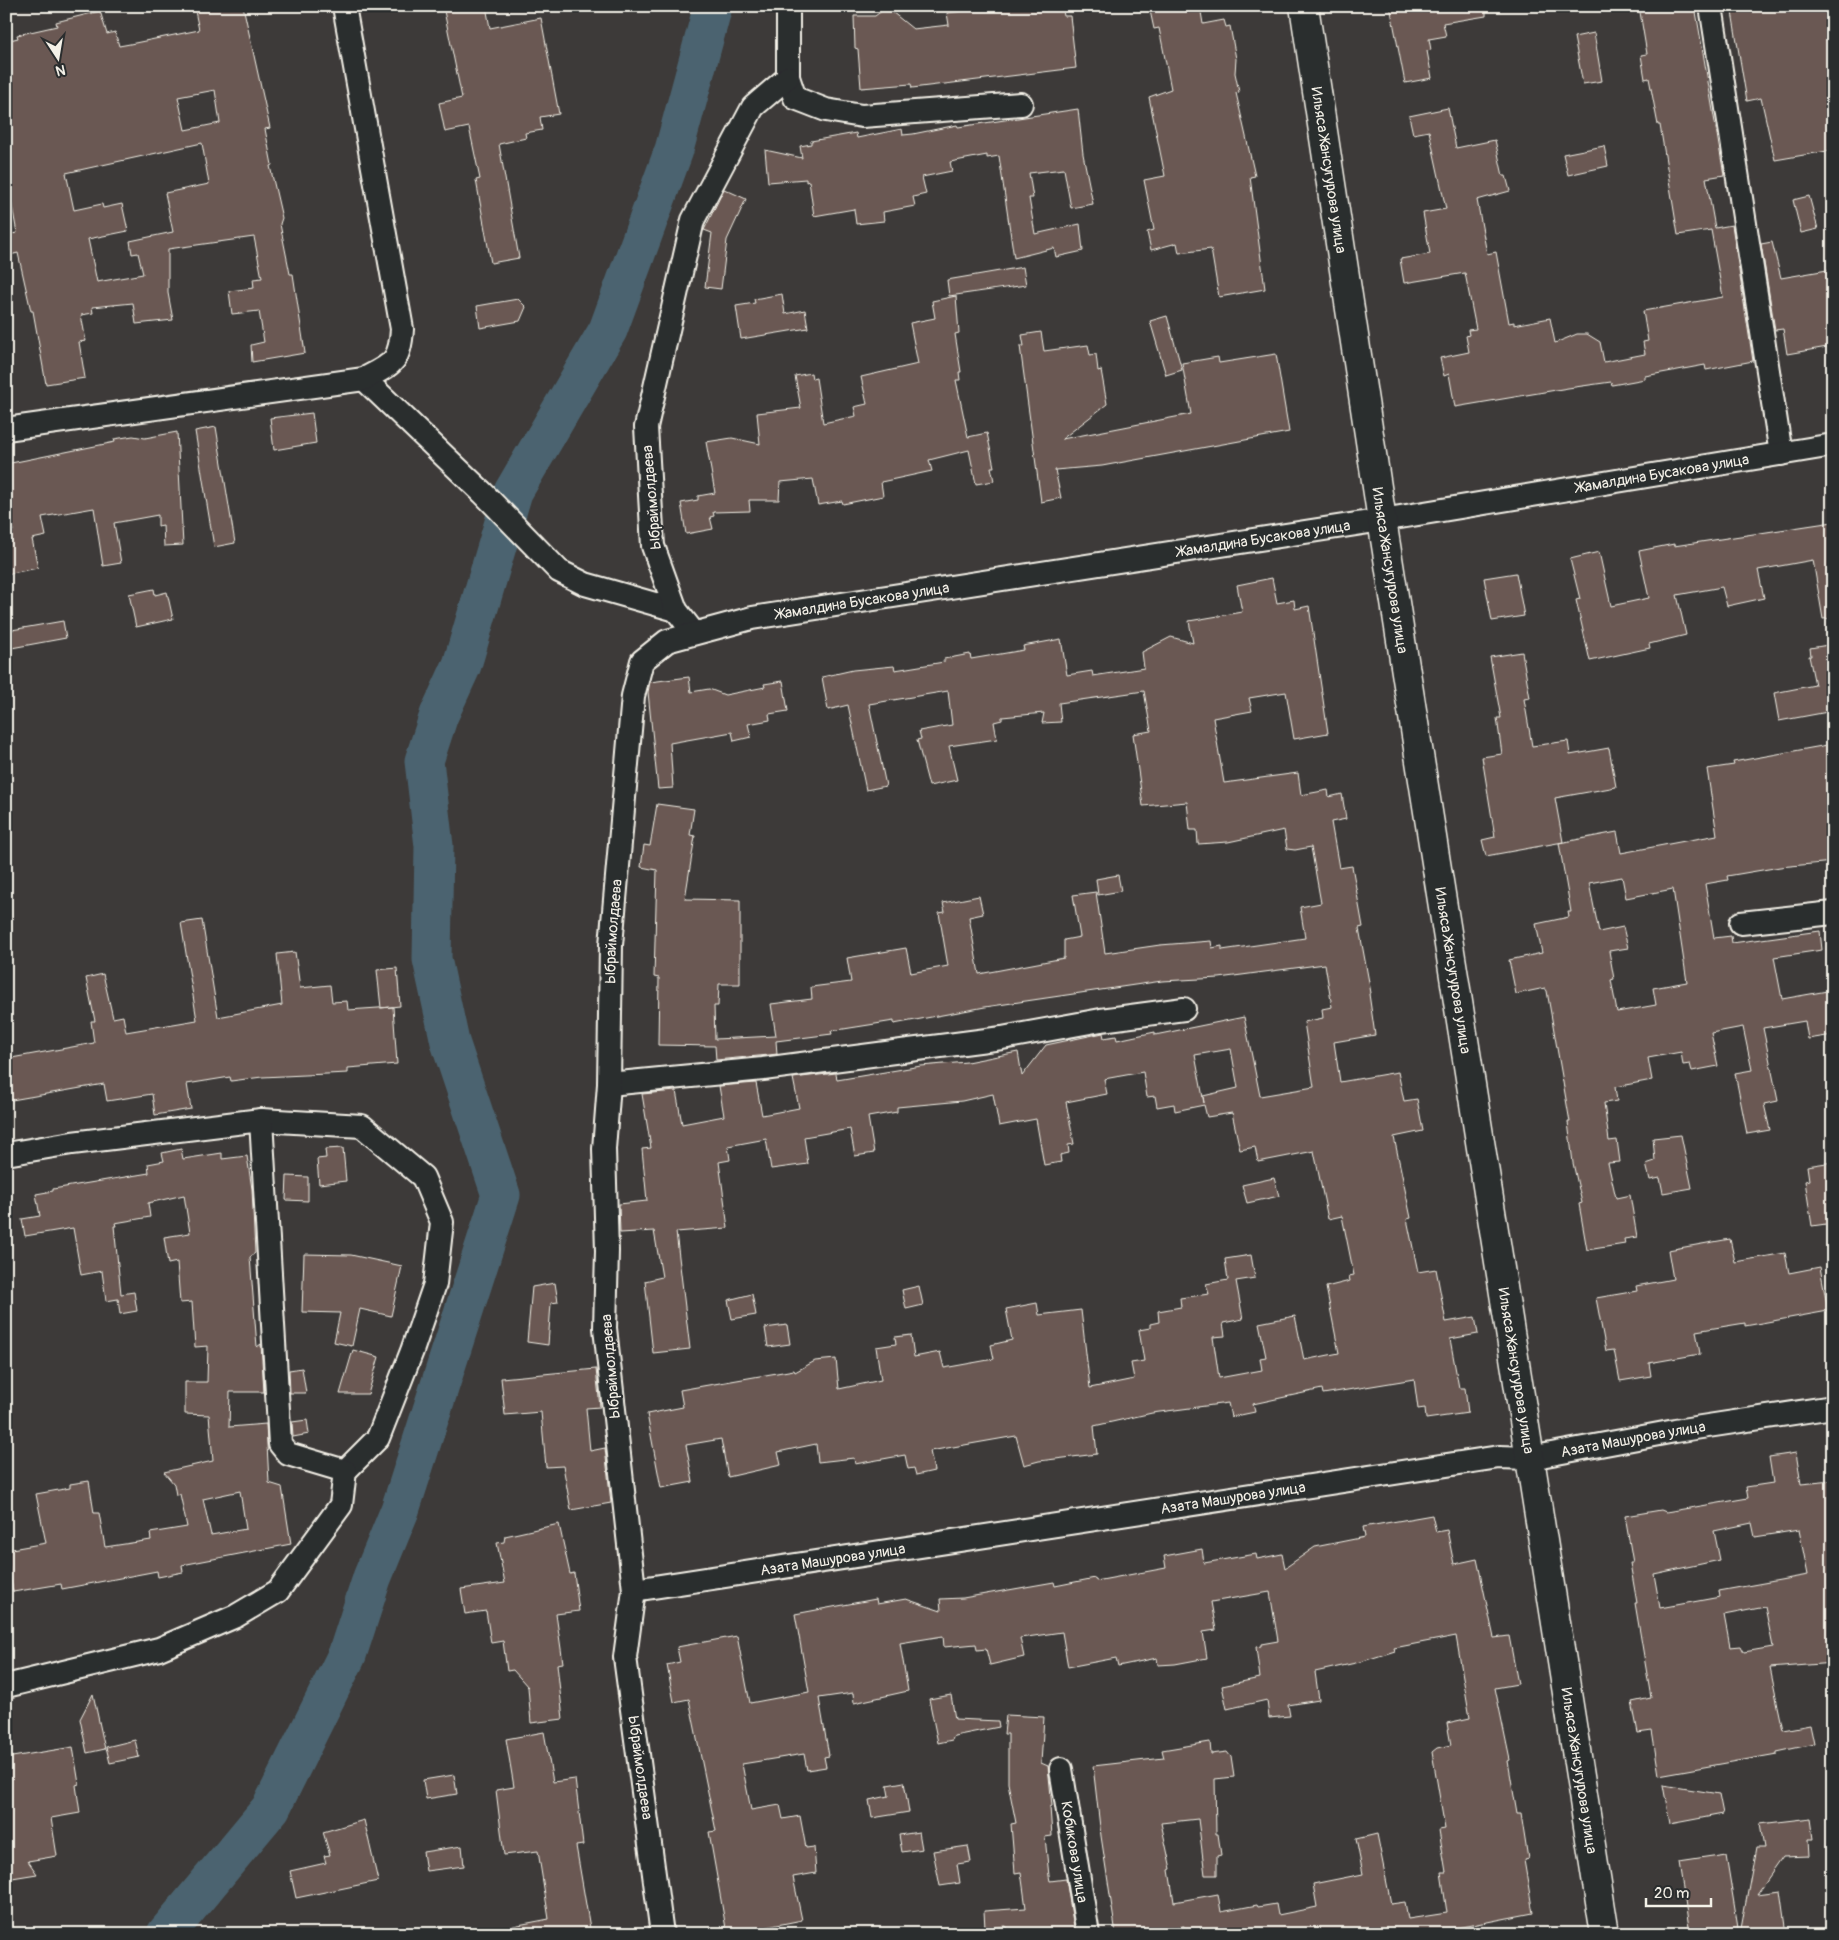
<svg xmlns="http://www.w3.org/2000/svg" width="1839" height="1940" viewBox="0 0 1839 1940" font-family="Pangolin,sans-serif">
<style>
.lines{fill:none;stroke-linecap:round;stroke-linejoin:round}
.river{stroke:#4b6470;stroke-width:39}
.building{fill:#6a5952;stroke:#f4f1e8;fill-rule:evenodd}
.minor-casing{stroke:#f4f1e8;stroke-width:26}
.tertiary-casing{stroke:#f4f1e8;stroke-width:31}
.minor{stroke:#2a2d2e;stroke-width:22}
.tertiary{stroke:#2a2d2e;stroke-width:28}
.labels{text-anchor:middle;dominant-baseline:central;stroke-width:4;stroke-linejoin:round;paint-order:stroke}
.street-label{font-size:15px;fill:#f4f1e8;stroke:#2a2d2e}
</style>
<rect width="100%" height="100%" fill="#3d3a39"/>
<filter id="ink" filterUnits="userSpaceOnUse"><feTurbulence type="fractalNoise" baseFrequency=".02" numOctaves="2"/><feDisplacementMap in="SourceGraphic" scale="10" xChannelSelector="R" yChannelSelector="G"/><feConvolveMatrix kernelMatrix="1 2 1 2 8 2 1 2 1" color-interpolation-filters="sRGB"/></filter>
<g filter="url(#ink)">
<g class="lines">
<!-- river -->
<path class="river" d="M166 1934 271 1808 347 1655 372 1578 400 1510 501 1195 450 1042 432 959 434 846 424 761 439 715 462 665 513 492 608 330 674 150 713 6"/>
</g>
<!-- building -->
<path class="building" d="M217 6H243L270 128 265 129 272 165 270 166 282 218 280 224 290 274H293L305 353 252 362 251 345 264 342 259 311 232 314 229 291 254 288 253 279 262 278 254 237 168 249V293L173 320 136 324 133 303 92 307 93 313 81 315 86 341 79 342 85 378 46 384 33 311H31L18 253 6 256V235L17 233 6 173V41L18 38 17 35 57 26 56 22 100 11 107 34 115 32 119 46 130 44 199 30 195 11ZM215 90 220 123 185 130 178 97ZM202 143 209 184 165 193 173 232 130 241 132 254 138 253 143 274 97 282 88 239 128 231 122 204 103 208 102 204 74 210 66 173Z
M443 6H486L490 28 541 18 559 114 540 117 542 130 525 133 526 138 499 144 519 258 491 263 476 180 480 179 469 127 445 132 439 103 462 98Z
M979 6H1062L1064 16H1070L1076 68 912 88 911 84 861 88 858 49 855 48 854 16H875L883 10 892 12 913 29 949 25 947 13 980 9Z
M1149 6H1200L1203 24 1224 20 1226 27 1230 26 1236 59 1235 73 1239 92 1236 93 1255 176 1250 177 1265 289 1219 297 1211 249 1179 253 1177 243 1151 250 1147 232 1154 230 1144 180 1165 176 1149 97 1171 89 1159 28 1154 29Z
M1390 6H1486V16L1443 23 1446 36 1429 39 1431 50 1427 51 1432 78 1405 83Z
M1639 6H1695L1724 175 1706 178 1715 228 1732 225 1753 361 1706 370 1705 365 1645 376V379L1612 385 1611 382 1568 388 1455 407 1449 374 1444 376 1440 358 1469 352 1466 336 1469 335 1468 330 1476 329 1465 273 1404 283 1400 259 1430 254 1423 213 1446 209 1429 131 1413 134 1409 116 1448 108 1456 148 1495 140 1503 176H1506L1510 191 1477 200 1487 254 1496 252 1509 323 1514 322V325L1550 318 1555 343 1577 334H1587L1600 342 1604 362 1645 354 1643 342 1648 341 1643 311 1723 297 1711 230 1678 235 1660 125H1658L1649 78 1645 79 1641 55 1647 54Z
M1731 6H1833V150L1775 160 1761 98 1747 101Z
M1594 33 1602 81 1583 84 1574 37Z
M1078 109 1083 154 1093 204 1071 208 1064 169 1029 173 1033 198H1029L1035 234 1080 224 1083 251 1056 257 1054 248 1014 258 999 156 987 158V155L950 162 952 171 922 177 926 194 913 197 915 206 883 212 884 221 856 224 854 209 814 216 809 181 806 182V179L768 182 765 150 802 158 800 146 811 144V141L856 133 857 138 902 129 903 135 913 134 957 125 958 127Z
M1604 146 1608 166 1568 175 1563 154Z
M724 189 746 199 727 240 721 289 705 287 712 233 704 230Z
M1809 196 1818 229 1801 233 1793 200Z
M1772 242 1781 278 1833 269V346L1787 354 1783 329 1775 330 1761 244Z
M1023 267 1026 285 949 296 947 280Z
M782 294 785 314 805 310 808 328 741 339 736 306 755 303 754 299Z
M956 296 959 333 955 334 961 372H959L960 380H956L968 437 987 433 994 467H991L994 481 976 484 969 450 929 460 932 471 881 482 883 496 843 504 842 501 818 505 813 479 780 482 779 500H749L750 511 713 512 714 516 710 517 713 529 686 534 681 503 698 500V496L715 493 706 442 732 438 760 444 757 413 801 408 795 376 811 373 812 379 816 378 823 423 856 416 854 407 867 404 861 377 918 364 910 323 935 318 932 301Z
M518 299 526 307 520 321 480 328 477 306Z
M1167 316 1182 370 1166 375 1150 321Z
M1041 332 1044 351 1088 345 1090 355 1096 354 1098 371 1101 370 1107 404 1062 439 1191 414 1182 363 1218 357 1219 363 1276 354 1289 432 1102 466 1055 470 1061 498 1041 502 1020 346H1024L1022 335Z
M312 413 316 443 274 450 270 418Z
M216 427 235 543 214 547 195 431Z
M177 432 183 545 164 546 163 525 158 526V515L114 523 121 563 103 566 94 508 42 517 46 536 32 539 38 568 6 574V533L13 531 6 494V464L115 442 114 439 133 436 145 438Z
M1833 522V618L1823 619 1813 560 1758 570 1764 598 1727 606 1722 587 1677 595 1686 635 1649 644 1650 648 1590 661 1576 600 1580 599 1570 559 1599 552 1611 606 1649 598 1639 551 1674 544V546Z
M1516 573 1524 616 1492 621 1484 578Z
M1272 578 1277 603 1294 600 1295 609 1309 606 1328 733 1294 739 1286 692 1249 698 1252 711 1213 718 1224 783 1298 773 1301 795 1328 790 1329 797 1342 794 1346 819 1331 822 1339 868 1352 866 1363 927 1359 928 1371 993 1369 994 1375 1035 1334 1042 1340 1082 1398 1072 1404 1101 1417 1099 1423 1131 1394 1137 1411 1218 1407 1219 1418 1272 1436 1269 1446 1322 1475 1317 1478 1334 1450 1339 1459 1388H1465L1468 1413 1426 1419 1425 1408 1418 1409 1414 1379 1323 1394 1322 1389 1253 1404 1255 1412 1231 1417 1228 1403 1152 1413 1094 1426 1097 1454 1039 1461 1024 1465 1016 1436 930 1451 934 1471 916 1475 914 1468 908 1469 905 1455 855 1464 854 1458 818 1462 816 1444 778 1452 781 1465 728 1477 721 1439 686 1445 693 1482 661 1488 647 1414 683 1407 680 1390 794 1370 795 1372 815 1361 836 1359 839 1389 881 1380 876 1347 896 1344 895 1337 911 1335 914 1357 940 1352 944 1368 994 1359 991 1345 1012 1340 1006 1309 1037 1303 1039 1315 1081 1310 1090 1388 1134 1379 1131 1363 1144 1361 1139 1330 1150 1328V1324L1159 1322 1158 1311 1181 1307 1180 1298 1209 1294 1206 1284 1228 1280 1225 1259 1251 1255 1255 1278 1236 1281 1243 1319 1223 1323 1225 1336 1213 1337 1219 1378 1262 1370 1260 1358 1266 1357 1259 1323 1295 1316 1304 1360 1339 1353 1326 1287 1350 1281 1349 1276 1354 1275 1342 1216 1328 1219 1314 1151 1258 1162 1255 1147 1240 1150 1232 1113 1207 1117 1204 1105 1175 1111 1174 1104 1157 1107 1155 1096 1147 1097 1143 1072 1104 1079 1107 1094 1066 1102 1074 1144 1068 1145 1069 1153 1060 1155 1061 1162 1044 1165 1036 1119 999 1126 993 1094 962 1101 897 1107V1112L868 1117 874 1153 855 1156 850 1129 804 1137 808 1164 771 1169 766 1139 728 1146 730 1160 719 1162 728 1228 676 1232 690 1349 653 1353 645 1281 662 1277 654 1231 620 1233 619 1204 647 1201 642 1149 651 1148 642 1094 676 1091 682 1124 724 1116 719 1086 756 1083 762 1115 799 1108 793 1078 836 1073 837 1080 921 1066 967 1062 1018 1052 1022 1076 1046 1045 1103 1033 1104 1038 1116 1036 1117 1040 1155 1032V1035L1244 1017 1260 1096 1314 1087 1304 1022 1323 1018 1322 1009 1332 1007 1325 964 1219 978 1162 981 985 1007 894 1024V1021L831 1031 832 1034 776 1041 777 1054 769 1055 716 1060 715 1046 658 1045 659 978 654 977 657 870 641 867 644 845 650 846 657 804 694 809 690 835 695 836 685 899 740 900V984H719L718 1006H714L715 1039 776 1036 771 1004 812 999 811 987 851 982 847 958 906 948 911 973 948 966 939 913 945 912 943 903 979 896 983 914 969 917 979 974 1064 958V940L1080 937 1073 895 1096 892 1105 953 1160 945 1211 941 1212 948 1222 946V950L1305 938 1300 907 1321 903 1311 847 1295 850 1287 849 1284 830 1228 842 1198 844 1197 830H1190L1187 802 1143 806 1133 734 1151 731 1144 691 1059 703 1061 722 1042 723 1044 713 1002 717V720L994 722 997 739 949 746 957 780 929 786 917 740 921 739 919 731 952 725 948 691 869 704 886 786 866 790 848 705 828 710 822 677 853 670 894 666 895 670 944 662V659L970 654 971 659 1024 650 1023 646 1061 639 1067 675 1092 671 1093 676 1144 668 1142 652 1171 637 1193 643 1189 621 1242 612 1237 585ZM1231 1049 1238 1088 1203 1096 1204 1103 1195 1055Z
M154 589 155 595 167 592 173 619 136 627 129 594Z
M63 621 66 638 6 649V631Z
M1828 645 1833 673V711L1779 721 1774 693 1815 685 1809 656H1811L1810 648Z
M1522 652 1530 698 1524 699 1532 746 1568 741 1570 755 1609 748 1616 787 1555 798 1563 842 1486 856 1482 840 1495 837 1482 757 1502 754 1497 718H1501L1490 657Z
M689 677 691 692 709 689 725 695 765 687 764 684 783 681 788 711 769 714 770 720 748 724 751 737 734 741 732 732 670 743 673 788 658 789 648 692 650 682Z
M1833 744V862L1780 867 1727 876 1728 880 1705 884 1714 938 1731 936 1732 943 1820 931 1822 950 1774 957 1782 999 1833 990V1035L1808 1039 1805 1021 1763 1028 1778 1101 1764 1104 1770 1130 1747 1134 1735 1073 1752 1070 1743 1027 1711 1033 1718 1066 1692 1071 1690 1064 1683 1065 1681 1052 1648 1058 1652 1080 1615 1087 1617 1101 1604 1103 1609 1141 1617 1140 1620 1162 1608 1163 1616 1198 1630 1195 1637 1237 1624 1239 1625 1244 1587 1250 1579 1204 1582 1203 1573 1163 1568 1122H1570L1547 991 1545 988 1516 994 1509 960 1542 953 1536 924 1569 917 1568 912H1571L1559 843 1617 832 1621 853 1717 835 1707 769 1734 765 1733 762ZM1622 877 1626 898 1673 889 1687 982 1653 988 1656 1005 1617 1012 1611 980 1614 979 1609 951 1628 948 1623 927 1599 932 1589 883Z
M1118 875 1121 891 1098 895 1096 879Z
M202 920 218 1017 282 1005 277 954 295 952 300 988 330 985 332 1002 347 1001 348 1010 393 1007 397 1064 348 1068V1073L262 1077 231 1081 230 1077 187 1084 191 1109 155 1115 152 1094 107 1101 104 1084 6 1101V1059L94 1043 91 1021H95L86 978 103 974 113 1018 123 1016 126 1032 197 1020 181 923Z
M397 968 400 1006 381 1008 377 970Z
M1681 1135 1692 1188 1663 1193 1660 1178 1650 1180 1646 1164 1655 1161 1653 1138Z
M343 1148 346 1181 319 1184 317 1159 326 1158 325 1149Z
M181 1149 183 1159 222 1153V1159L247 1156 252 1189 255 1253 250 1257 257 1347 261 1344 264 1392H230L229 1427 266 1424 269 1483 282 1487 291 1544 182 1565 183 1572 158 1577 157 1571 62 1589 61 1584 13 1592 6 1550 46 1543 36 1494 70 1488V1484L89 1481 94 1513H99L105 1547 151 1540 150 1533 187 1527 180 1494 176 1495 174 1484 164 1472 213 1461 209 1415 185 1414V1382H207L208 1346 195 1347 192 1302 180 1303 177 1262 168 1264 164 1237 190 1233 184 1195 148 1203 150 1217 115 1223 116 1226H114L121 1294 134 1292 137 1311 120 1314 118 1299 106 1301 102 1271 81 1275 73 1228 25 1236 22 1219 40 1216 36 1194 53 1191V1189L149 1173 148 1164 164 1161 162 1153ZM240 1491 246 1529 211 1535 203 1499Z
M1833 1162V1223L1812 1226 1805 1181 1809 1180 1807 1166Z
M287 1176 308 1177V1201L286 1200Z
M1274 1178 1279 1196 1247 1203 1242 1185Z
M1730 1239 1735 1262 1785 1253 1789 1273 1820 1267 1828 1311 1745 1326V1323L1696 1331 1700 1354 1649 1363 1651 1376 1620 1381 1614 1350 1606 1351 1596 1298 1637 1291 1636 1286 1673 1279 1668 1250Z
M304 1254 351 1255 402 1266 391 1316 360 1309 352 1346 334 1342 340 1313 302 1312Z
M555 1283 558 1302 551 1303 548 1345 527 1342 532 1287Z
M919 1286 923 1305 906 1309 902 1290Z
M752 1294 756 1315 732 1319 728 1300Z
M787 1325 790 1344 768 1347 765 1328Z
M353 1350 379 1357 368 1394H340Z
M302 1368 306 1393H290L289 1370Z
M596 1369 600 1407 586 1408 590 1451 605 1448 611 1503 571 1510 563 1466 546 1467 541 1412 505 1415 501 1378Z
M307 1420 309 1434 293 1437 292 1422Z
M1796 1453 1801 1484 1833 1481V1663L1770 1668 1783 1730 1810 1725 1814 1744 1777 1752V1754L1659 1775 1652 1731 1638 1733 1632 1702 1651 1698 1635 1603H1637L1630 1563H1633L1625 1516 1661 1510 1666 1512 1748 1498 1746 1487 1773 1483 1769 1457ZM1752 1523 1755 1537 1799 1530 1808 1575 1719 1591 1720 1597 1660 1608 1654 1574 1720 1560 1714 1531ZM1765 1607 1773 1647 1744 1652 1741 1646 1730 1647 1724 1615Z
M1432 1515 1436 1532 1447 1530 1454 1564 1477 1559 1494 1638 1509 1636 1518 1684 1495 1688 1510 1760 1508 1761 1517 1814H1521L1528 1859 1524 1860 1533 1913 1426 1934H1378V1931L1363 1934H1199V1930L1185 1933 1184 1926 1139 1934H1116L1101 1836 1093 1766 1164 1758 1162 1750 1210 1742 1211 1754 1227 1752 1231 1757 1234 1777 1215 1779 1216 1834H1218L1221 1855 1217 1856V1875H1205L1198 1819 1161 1823 1171 1869 1169 1870 1174 1902 1218 1894 1221 1912 1257 1905 1258 1907 1276 1904 1278 1915 1317 1907 1313 1884 1363 1874 1356 1839 1377 1834 1391 1904 1405 1902 1408 1919 1447 1913 1441 1872H1446L1439 1830 1445 1829 1432 1752 1437 1748 1451 1745 1447 1723 1470 1718 1456 1636 1394 1648 1395 1651 1360 1662 1315 1672 1319 1700 1288 1705 1290 1716 1269 1718 1267 1700 1227 1709 1222 1686 1260 1678 1256 1647 1261 1646V1644L1278 1641 1270 1592 1211 1602 1216 1630 1203 1632 1207 1658 1175 1664 1158 1665 1157 1658 1118 1666 1116 1658 1068 1667 1062 1632 1020 1638 1024 1657 990 1665 986 1649 977 1650 976 1644 944 1647 943 1636 900 1643 908 1691 854 1703 853 1693 819 1698 829 1756 824 1757 826 1767 807 1770 804 1754 742 1764 751 1810 780 1805 783 1819 800 1816 806 1848 814 1847 816 1873 793 1877 802 1920 767 1927 769 1934H727L709 1832 716 1831 689 1699 674 1702 667 1665 680 1662 677 1647 737 1636 750 1703 809 1692 795 1614 876 1599 877 1604 906 1599 941 1611 940 1599 963 1598 1054 1582 1055 1586 1095 1578 1096 1581 1166 1568 1164 1556 1202 1549 1204 1563 1256 1554 1257 1559 1282 1554 1285 1568 1315 1547 1365 1537 1363 1527Z
M559 1524 570 1574 574 1573 579 1611 556 1614 563 1663 557 1664 563 1719 531 1723 528 1687 513 1670 507 1671 503 1641 491 1643 486 1611 465 1614 461 1589 505 1583 497 1543 504 1542 505 1536Z
M93 1694 105 1749 87 1753 80 1719Z
M951 1695 955 1719 998 1721 999 1727 954 1736 952 1740 938 1743 929 1699Z
M1006 1715 1044 1717 1041 1763 1048 1766 1052 1806 1050 1807 1052 1836 1045 1837 1049 1876 1050 1881 1066 1879 1075 1934H1008L1006 1926 985 1928 984 1911 1026 1908 1021 1872 1015 1873 1011 1824 1016 1823 1008 1783V1734H1004Z
M544 1732 553 1782 575 1779 583 1845 576 1846 591 1934H514L513 1926 549 1919 538 1851 504 1855 496 1790 514 1787 506 1739Z
M135 1740 139 1757 110 1763 106 1747Z
M73 1747 79 1784 76 1785 80 1813 51 1818 57 1856 28 1861 37 1874 6 1879V1758Z
M454 1775 457 1794 426 1799 423 1780Z
M904 1782 909 1812 872 1818 869 1800 889 1796 887 1785Z
M1663 1785 1719 1794 1723 1814 1670 1824Z
M1811 1818 1814 1839H1809L1810 1856 1783 1857 1757 1894 1780 1891 1786 1934H1740L1756 1848H1764L1760 1824Z
M364 1820 378 1881 296 1898 290 1871 326 1863 324 1856 330 1855 323 1832Z
M919 1832 922 1849 902 1852 899 1835Z
M462 1846 464 1866 426 1871 423 1852Z
M968 1846 971 1862 957 1864 960 1883 940 1886 933 1851Z
M1726 1855 1739 1934H1690L1679 1862Z"/>
<g class="lines">
<!-- minor casing -->
<g class="minor-casing">
<g id="minor">
<path d="M788 6V77L795 98 826 110 862 116 1021 104"/>
<path d="M1711 6 1781 454"/>
<path d="M364 379 483 493 559 571 585 584 676 610"/>
<path d="M6 429 364 379C392 364 400 363 402 329L344 6"/>
<path d="M694 633 676 610 653 546 646 427 693 220 753 107 788 77"/>
<path d="M1741 923 1833 913"/>
<path d="M609 1084 763 1069 1002 1038 1101 1020 1184 1009"/>
<path d="M261 1120 362 1126 423 1177 442 1222 435 1284 412 1351 378 1438 345 1471"/>
<path d="M6 1154 72 1143 261 1120 280 1444 288 1454 345 1471 341 1505 278 1591 236 1616 159 1649 6 1686"/>
<path id="s1" d="M634 1590 1499 1457 1530 1458 1675 1431 1833 1407"/>
<path id="s2" d="M1061 1769 1088 1934"/>
<path id="s3" d="M662 1934 625 1657 634 1590 605 1328 607 1251 604 1149 609 1084 611 945 633 696 642 661 667 641 752 618 1382 520 1833 445"/>
</g>
</g>
<!-- tertiary casing -->
<g class="tertiary-casing">
<g id="tertiary">
<path id="s4" d="M1304 6 1382 520 1605 1934"/>
</g>
</g>
<!-- minor -->
<use href="#minor" class="minor"/>
<!-- tertiary -->
<use href="#tertiary" class="tertiary"/>
</g>
</g>
<g class="labels">
<!-- street labels -->
<g class="street-label">
<text stroke="none"><textPath href="#s4" startOffset="166">Ильяса Жансугурова улица</textPath></text>
<text stroke="none"><textPath href="#s3" startOffset="2322">Жамалдина Бусакова улица</textPath></text>
<text transform="translate(652 497) rotate(-95)">Ыбраймолдаева</text>
<text stroke="none"><textPath href="#s3" startOffset="1918">Жамалдина Бусакова улица</textPath></text>
<text stroke="none"><textPath href="#s4" startOffset="571">Ильяса Жансугурова улица</textPath></text>
<text stroke="none"><textPath href="#s3" startOffset="1512">Жамалдина Бусакова улица</textPath></text>
<text stroke="none"><textPath href="#s3" startOffset="1008">Ыбраймолдаева</textPath></text>
<text stroke="none"><textPath href="#s4" startOffset="976">Ильяса Жансугурова улица</textPath></text>
<text transform="translate(611 1366) rotate(-95)">Ыбраймолдаева</text>
<text stroke="none"><textPath href="#s4" startOffset="1381">Ильяса Жансугурова улица</textPath></text>
<text stroke="none"><textPath href="#s1" startOffset="1011">Азата Машурова улица</textPath></text>
<text stroke="none"><textPath href="#s1" startOffset="606">Азата Машурова улица</textPath></text>
<text stroke="none"><textPath href="#s1" startOffset="201">Азата Машурова улица</textPath></text>
<text transform="translate(640 1768) rotate(82)">Ыбраймолдаева</text>
<text stroke="none"><textPath href="#s4" startOffset="1786">Ильяса Жансугурова улица</textPath></text>
<text stroke="none"><textPath href="#s2" startOffset="84">Кобикова улица</textPath></text>
</g>
</g>
<!-- margin -->
<rect width="1839" height="1940" fill="none" stroke="#2a2d2e" stroke-width="25"/>
<rect x="12" y="12" width="1814" height="1915" fill="none" stroke="#f4f1e8" stroke-width="2" filter="url(#ink)"/>
<!-- north arrow -->
<g transform="translate(58 58) rotate(168)" stroke="#2a2d2e" stroke-width="4" paint-order="stroke">
<path d="M0-4L9 19L0 12L-9 19Z" fill="#f4f1e8"/>
<text y="-8" font-size="14" font-weight="bold" text-anchor="middle" fill="#f4f1e8">N</text>
</g>
<!-- scale -->
<path d="M1646 1898v8h65v-8" fill="none" stroke="#f4f1e8" stroke-width="2.5"/>
<text x="1654" y="1898" font-size="15" fill="#f4f1e8" stroke="#2a2d2e" stroke-width="4" paint-order="stroke">20 m</text>
</svg>
